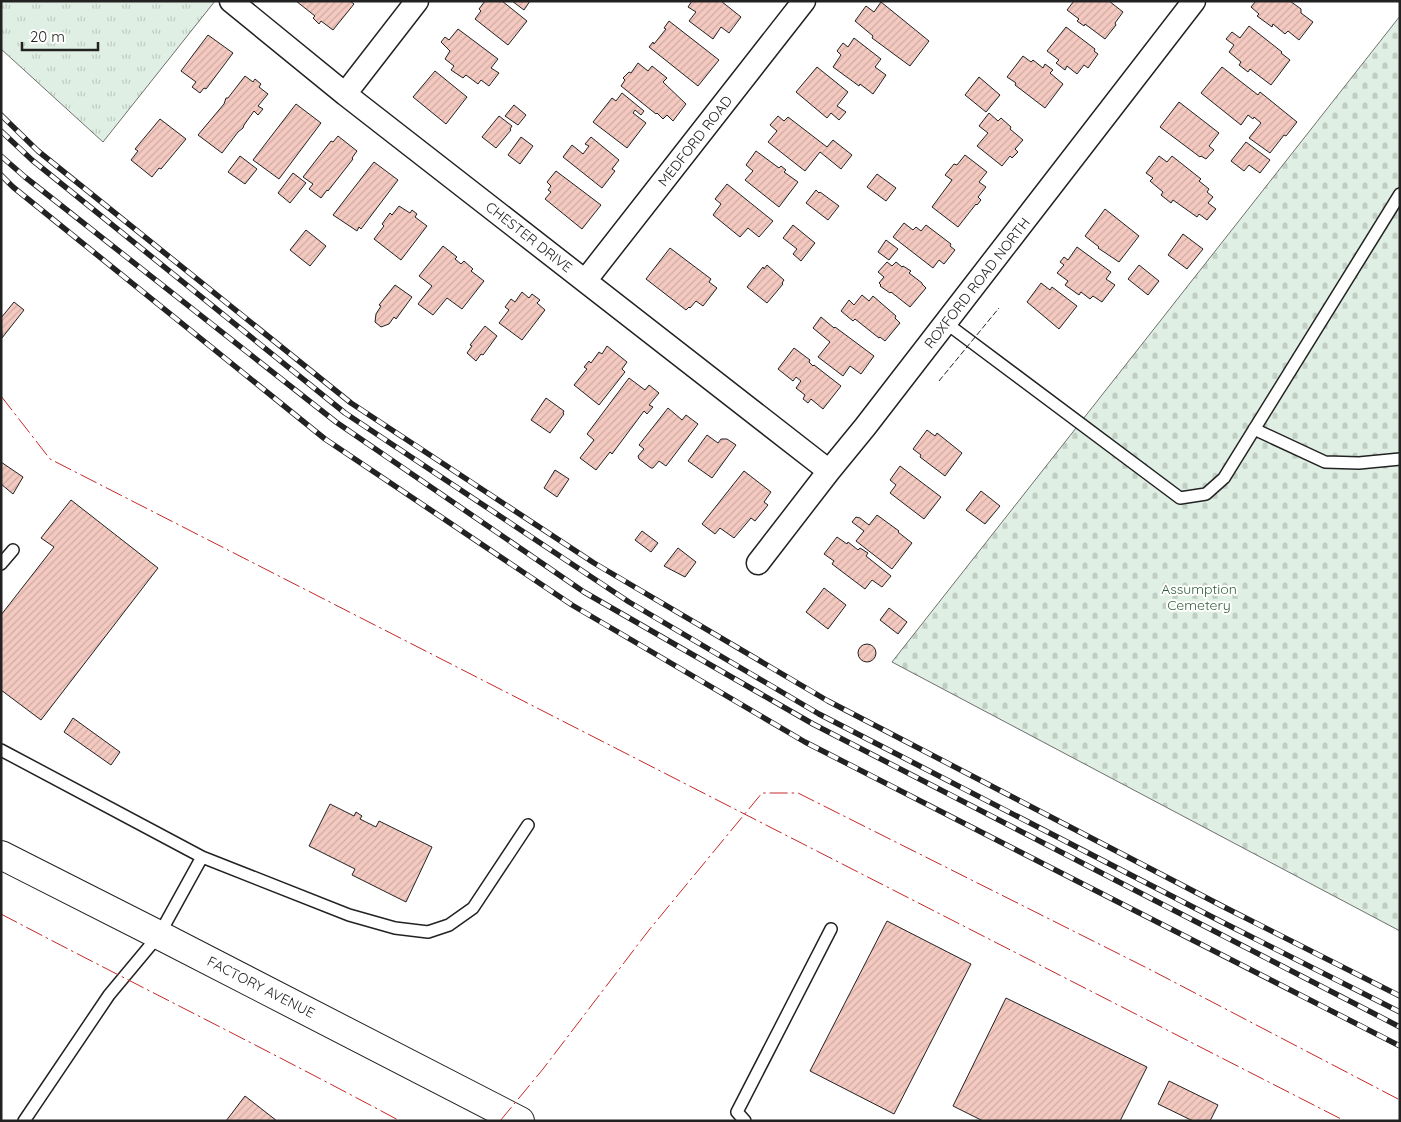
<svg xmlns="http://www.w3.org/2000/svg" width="1401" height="1122" viewBox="0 0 1401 1122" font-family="Quicksand,sans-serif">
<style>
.cemetery{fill:url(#cemetery-stones);stroke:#6f6f6f}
.park{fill:url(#park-tufts);stroke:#6f6f6f}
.building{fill:url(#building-hatch);stroke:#222}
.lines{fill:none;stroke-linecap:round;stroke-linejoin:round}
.service-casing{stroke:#222;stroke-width:14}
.minor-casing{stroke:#222;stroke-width:25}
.tertiary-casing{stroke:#222;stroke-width:30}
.service{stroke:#fff;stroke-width:11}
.minor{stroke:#fff;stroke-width:22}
.tertiary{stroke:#fff;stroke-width:28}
.rail-casing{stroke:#222;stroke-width:5.5}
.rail{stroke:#fff;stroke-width:4;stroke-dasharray:11;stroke-linecap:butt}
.fence{stroke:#222;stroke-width:1;stroke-dasharray:6 2.5;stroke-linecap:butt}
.power{stroke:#c62828;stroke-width:1;stroke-dasharray:18 4 2.5 4;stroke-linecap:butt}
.labels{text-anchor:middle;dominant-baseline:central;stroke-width:4;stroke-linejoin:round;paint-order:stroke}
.street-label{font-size:14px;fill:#222;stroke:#fff}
.park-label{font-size:14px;fill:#2f5e38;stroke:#fff}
</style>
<defs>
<pattern id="cemetery-stones" width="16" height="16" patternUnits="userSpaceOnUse" patternTransform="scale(1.25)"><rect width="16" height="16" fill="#e0efe3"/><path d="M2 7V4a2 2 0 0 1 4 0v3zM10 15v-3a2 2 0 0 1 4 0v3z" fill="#c0cdc2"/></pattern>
<pattern id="park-tufts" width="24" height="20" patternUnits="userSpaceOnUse" patternTransform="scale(1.25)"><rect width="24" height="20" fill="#e0efe3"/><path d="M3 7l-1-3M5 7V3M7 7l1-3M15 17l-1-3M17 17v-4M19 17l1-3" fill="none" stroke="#c0cdc2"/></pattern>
<pattern id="building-hatch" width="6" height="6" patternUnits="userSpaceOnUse" patternTransform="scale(1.25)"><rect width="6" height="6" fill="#f3c9c0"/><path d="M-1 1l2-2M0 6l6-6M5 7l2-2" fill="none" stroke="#d0aca5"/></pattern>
</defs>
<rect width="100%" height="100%" fill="#fff"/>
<!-- cemetery -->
<path class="cemetery" d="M1400 16V931L892 662Z"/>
<!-- park -->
<path class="park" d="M1 1H215L103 142 1 49Z"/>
<!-- building -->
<path class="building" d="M296 1H350L354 4 333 30 321 21 319 24 313 18 315 16Z
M485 1H502L527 21 508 45 475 19 481 11 479 9Z
M512 1H530L524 10Z
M692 1H721L741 17 729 33 721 27 713 39 689 21 696 12 688 7Z
M1074 1H1109L1123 12 1115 23 1116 25 1105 39 1085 24 1084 26 1077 21 1079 19 1067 10Z
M1256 1H1290L1301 9V13L1313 22 1299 40 1288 31 1285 34 1273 24 1272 27 1257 16 1259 14 1251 7Z
M881 2 929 41 910 66 872 38 873 36 855 21 866 6 874 12Z
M669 21 719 60 698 86 649 47 653 42 654 44 666 29 664 28Z
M1249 26 1282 52 1281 53 1290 60 1271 85 1250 69 1248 72 1239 65 1241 62 1229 52 1234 45 1226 39 1232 32 1240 38Z
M1066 27 1095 49 1094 51 1098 54 1088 68 1084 65 1077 74 1067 66 1065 70 1056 63 1059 60 1047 51Z
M458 29 498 59 491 68 499 73 489 86 481 80 478 84 466 75 463 78 451 70 454 66 445 59 450 51 441 42 445 37 449 40Z
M208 35 233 53 206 89 204 88 200 93 192 87 196 82 181 71Z
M854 38 881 59 875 67 886 75 873 94 860 84 859 86 833 67 841 55 837 51 843 43 848 47Z
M1023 56 1031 62 1033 60 1043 68 1045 64 1053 70 1050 73 1063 84 1045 108 1015 85 1016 83 1007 77Z
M638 63 648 71 652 66 667 78 663 82 686 104 673 121 667 115 663 119 657 113 656 114 621 86 625 80 623 78 629 72 631 73Z
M817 67 848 92 837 106 846 112 839 120 831 113 827 118 796 92Z
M1222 67 1258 95 1260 92 1297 122 1286 136 1284 135 1270 153 1249 138 1261 123 1254 117 1253 119 1248 115 1241 125 1201 93Z
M435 71 467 97 446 124 413 97Z
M245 76 253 82 255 79 261 84 259 87 268 94 258 106 263 109 258 115 254 111 244 125 243 128 238 132 222 153 198 135 224 104 226 98H228Z
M979 77 1000 95 986 112 965 95Z
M622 93 644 111 641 115 635 110 633 113 646 123 627 148 593 122 612 98 616 101Z
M1179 102 1219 133 1209 146 1214 150 1206 159 1201 156 1200 157 1160 127Z
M296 104 321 123 279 179 253 160Z
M514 105 526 115 518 125 505 116Z
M989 113 998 121 1001 118 1011 127 1010 129 1023 140 1015 149 1018 152 1012 158 1010 156 1002 166 977 146 988 133 979 126Z
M499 116 512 126 510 129 511 130 496 148 482 137Z
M778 116 784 121 788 117 827 147 833 140 852 155 841 169 820 152 805 171 768 142 777 131 770 125Z
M160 119 186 139 161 169 159 168 152 177 131 160 138 151 135 149Z
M338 136 357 151 352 158 353 159 328 191 327 190 321 198 309 189 313 184 303 177 331 141 333 142Z
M521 137 533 146 520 164 508 155Z
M591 137 619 160 612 169 615 171 602 188 563 157 572 145 583 154 589 146 585 144Z
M1246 142 1270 160 1260 173 1249 165 1244 171 1231 161Z
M756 151 779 168 781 166 786 170 784 172 798 182 779 207 745 180 753 171 746 165Z
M965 155 987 172 979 182 986 187 978 197 981 200 977 205 976 204 958 227 932 207 952 180 945 175 954 164 957 165Z
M240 156 257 169 245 184 228 172Z
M1159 156 1167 162 1172 156 1201 179 1199 181 1209 189 1207 192 1213 197 1208 203 1216 209 1207 220 1199 214 1197 217 1173 200 1171 203 1161 195 1163 192 1150 181 1153 178 1146 173Z
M374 162 398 180 361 229 359 227 357 231 333 215Z
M556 171 601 205 582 229 545 199 551 192 548 190 551 186 547 182Z
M293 173 306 183 290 203 278 193Z
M877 174 896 188 886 201 867 187Z
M727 184 773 221 759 237 748 228 740 237 713 215 721 204 715 199Z
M816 190 819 193 820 192 839 206 828 220 806 203Z
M399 206 410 213 412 210 417 214 415 217 427 226 401 260 374 239 384 226 382 224 390 213 392 215Z
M1105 209 1139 236 1119 262 1098 248 1099 247 1085 236Z
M904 223 913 230 916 227 921 231 926 225 951 244 950 246 955 250 944 264 939 260 933 268 893 237Z
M793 225 815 243 801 261 793 254 797 249 783 238Z
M306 230 326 246 310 266 290 250Z
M1183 234 1203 249 1187 269 1168 255Z
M886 240 898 249 889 260 878 252Z
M443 246 457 257 455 259 461 264 464 261 473 269 471 271 484 281 462 309 447 298 433 315 418 304 432 286 419 276Z
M1077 247 1111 272 1106 279 1115 285 1102 302 1093 296 1090 299 1081 292 1079 295 1065 285 1068 281 1057 273 1064 265 1060 262 1064 257 1068 260Z
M670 248 711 279 709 282 717 288 703 306 696 301 690 308 689 307 686 310 646 279Z
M887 262 892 266 896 262 902 267 903 266 911 271 909 273 922 283V284L926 288 910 307 891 292 890 293 880 286 881 285 879 283 884 277 878 272Z
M767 265 784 280 782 283 783 284 767 303 747 287 763 267 764 269Z
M1139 265 1159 281 1148 295 1128 279Z
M1041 283 1050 290 1052 287 1077 306 1059 329 1027 302Z
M395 285 412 297 396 319 394 317 389 324 381 327 375 322 376 314 381 306 379 305Z
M522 292 529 298 532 294 540 300 537 303 545 310 522 340 499 323 509 310 505 307 511 299 515 302Z
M862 295 869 301 873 296 896 316 895 318 900 323 885 341 880 337 879 338 855 319 853 321 841 311 849 300 854 305Z
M14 302 24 310 2 338 1 318Z
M821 317 834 328 835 327 874 356 861 374 850 366 843 376 818 357 830 342 813 328Z
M485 326 497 336 483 355 481 354 476 361 467 353 472 346 470 345Z
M607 346 627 362 622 369 625 372 599 405 574 385 587 369 584 367 589 361 591 363 599 352 602 354Z
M794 348 810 360 809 362 813 366 814 365 841 386 823 409 811 399 808 403 803 399 805 395 796 388 801 381 796 377 793 381 778 369Z
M629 378 645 390 649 385 659 393 649 405 653 407 647 414 644 411 612 454 610 452 596 470 580 458 594 440 587 434Z
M546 398 564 411 563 413 564 414 550 433 531 420Z
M668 408 682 420 686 415 698 424 666 466 659 461 653 468H651L639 459 638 456 644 449 639 445Z
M927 430 935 436 937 433 962 453 945 476 920 457 921 455 913 449Z
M707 435 718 443 721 439H727L736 445 712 478 688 461Z
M1 462 23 477 13 494 1 484Z
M900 466 941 497 924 519 890 493 896 485 890 480Z
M555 470 569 479 557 497 544 488Z
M744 471 771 492 764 502 768 505 755 521 751 518 734 538 720 528 715 534 702 524Z
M981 491 1000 506 985 524 966 510Z
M71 500 158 568 41 720 1 690V615L54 547 41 538Z
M877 515 899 531 898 532 912 543 892 569 856 541 864 531 852 522 856 517 860 518 869 525Z
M642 531 658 543 651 552 635 540Z
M837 537 847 544 848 542 858 550 860 548 868 553 866 556 891 576 882 587 872 580 865 589 832 564 834 561 824 554Z
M678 548 696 562 685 577 664 566Z
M824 588 846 605 828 629 806 612Z
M889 608 907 622 898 634 880 620Z
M858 653a9 9 0 1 1 18 0a9 9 0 1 1-18 0Z
M73 718 120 752 111 765 64 732Z
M330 804 354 816 356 812 362 816 360 819 376 827 379 821 432 847 406 902 352 875 355 869 309 846Z
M887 921 971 964 894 1114 810 1071Z
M1006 998 1147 1067 1120 1121H983L953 1106Z
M1169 1081 1218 1105 1210 1121H1193L1158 1104Z
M245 1096 277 1121H226Z"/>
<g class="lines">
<!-- service casing -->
<g class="service-casing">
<path id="service" d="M946 323 1180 498 1206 494 1224 478 1400 194
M1254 429 1325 462 1359 463 1400 459
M1 564 13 550
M1 750 202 857
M24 1121 109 995 159 935 202 857 349 915 395 928 428 932 449 925 473 908 528 825
M745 1121 737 1112 831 929"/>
</g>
<!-- minor casing -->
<g class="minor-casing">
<path id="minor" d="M231 1 345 94 829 471
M345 94 417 1
M585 281 804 1
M758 563 829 471 865 427 1194 1"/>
</g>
<!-- tertiary casing -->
<g class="tertiary-casing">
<path id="tertiary" d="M1 855 159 935 520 1121"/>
</g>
<!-- service -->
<use href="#service" class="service"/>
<!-- minor -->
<use href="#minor" class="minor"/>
<!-- tertiary -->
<use href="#tertiary" class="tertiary"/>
<!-- rail casing -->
<g class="rail-casing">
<path id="rail" d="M1 115 38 151 351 403 594 563 828 701 1226 908 1400 996
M1 131 32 160 345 413 629 602 819 714 1220 921 1400 1012
M1 156 25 177 336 422 584 592 813 724 1400 1027
M1 175 13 187 325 439 572 605 805 742 1400 1046"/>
</g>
<!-- rail -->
<use href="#rail" class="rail"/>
<!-- fence -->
<path class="fence" d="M939 381 999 308"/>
<!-- power -->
<path class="power" d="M1 396 50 459 1345 1121
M1 914C134 984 268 1050 400 1121
M500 1121 543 1069 649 930 762 793H798L1149 969 1400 1100"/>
</g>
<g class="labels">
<!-- street labels -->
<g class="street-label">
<text transform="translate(695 141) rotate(-52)">MEDFORD ROAD</text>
<text transform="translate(529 237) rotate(38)">CHESTER DRIVE</text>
<text transform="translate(977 283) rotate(-52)">ROXFORD ROAD NORTH</text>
<text transform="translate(261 987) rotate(27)">FACTORY AVENUE</text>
</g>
<!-- park labels -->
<g class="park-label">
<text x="1199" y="589">Assumption<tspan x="1199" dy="16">Cemetery</tspan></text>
</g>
</g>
<!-- border -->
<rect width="1401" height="1122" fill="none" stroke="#222222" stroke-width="5"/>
<!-- scale -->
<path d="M22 42v8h76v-8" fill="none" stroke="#222222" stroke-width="2.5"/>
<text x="30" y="42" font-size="15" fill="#222222" stroke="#ffffff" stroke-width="4" paint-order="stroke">20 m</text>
</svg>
